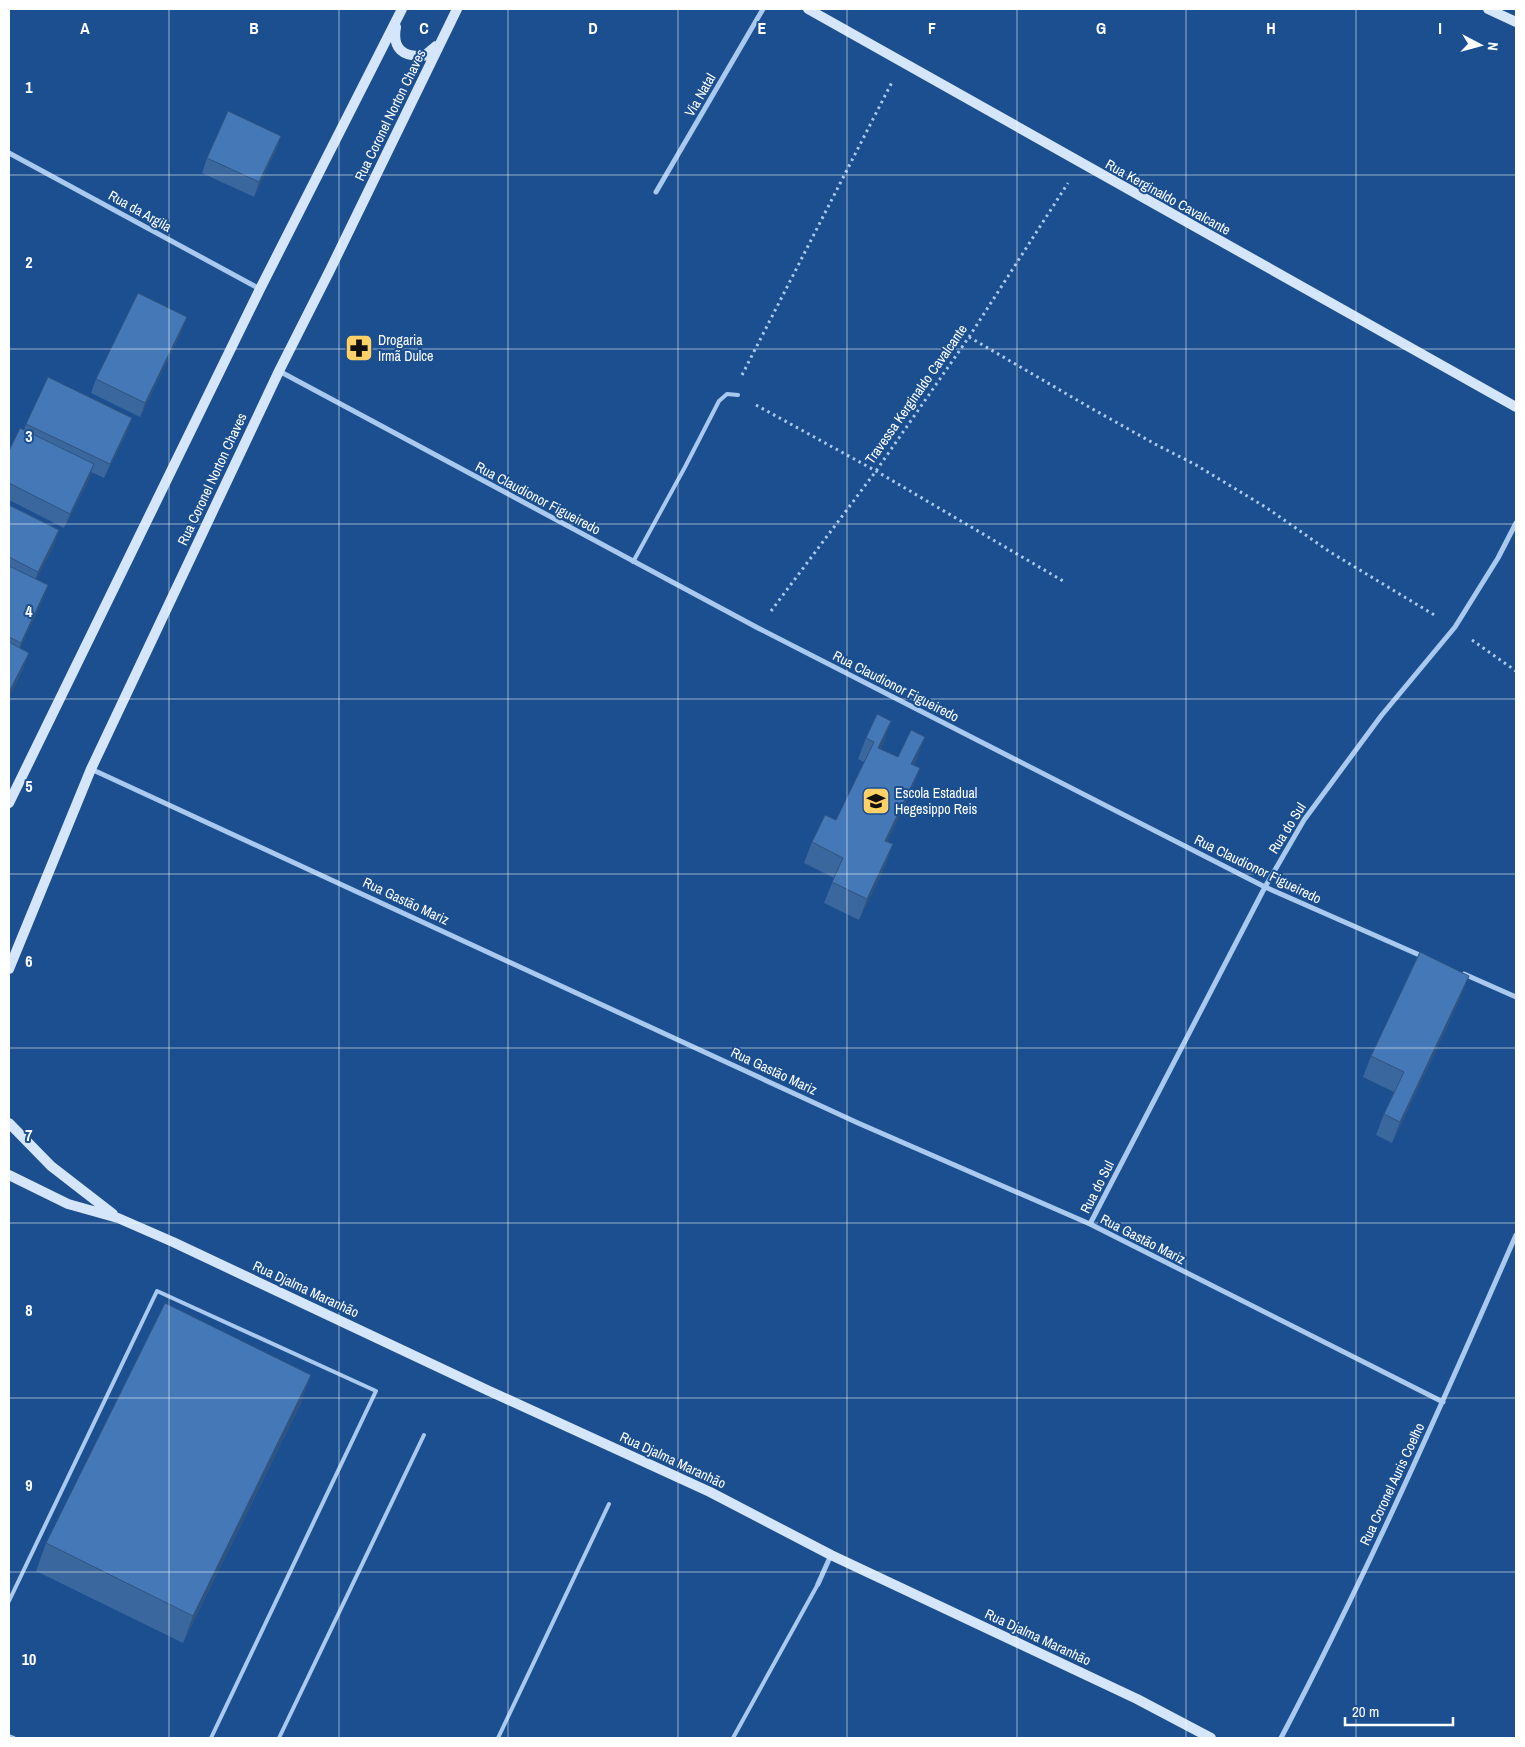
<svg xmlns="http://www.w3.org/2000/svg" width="1525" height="1747" viewBox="0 0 1525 1747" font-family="'Archivo Narrow',sans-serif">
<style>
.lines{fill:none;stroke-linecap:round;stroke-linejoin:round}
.path{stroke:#a9c9ee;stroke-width:3;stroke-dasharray:2.5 4;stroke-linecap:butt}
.lane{stroke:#a9c9ee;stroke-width:4}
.street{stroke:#a9c9ee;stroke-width:5}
.secondary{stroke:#d6e6fa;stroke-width:10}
.wall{fill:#3a679d}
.shaded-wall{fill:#305480}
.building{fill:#4478b7;stroke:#305480}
.grid{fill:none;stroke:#fff;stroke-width:1;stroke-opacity:0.55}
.labels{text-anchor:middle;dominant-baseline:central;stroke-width:4;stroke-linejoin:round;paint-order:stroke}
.street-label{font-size:14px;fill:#fff;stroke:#1b4f8f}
.poi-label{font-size:14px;fill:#fff;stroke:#1b4f8f;text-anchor:start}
.grid-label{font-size:16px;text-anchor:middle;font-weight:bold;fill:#fff;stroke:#1b4f8f;stroke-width:4;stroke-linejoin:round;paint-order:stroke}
</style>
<rect width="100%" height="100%" fill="#1b4f8f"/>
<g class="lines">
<!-- path -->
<path class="path" d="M969 337 1089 407 1155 444 1196 465 1267 508 1330 552 1436 616
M742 375 892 82
M756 405 876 471 1063 581
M771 611 876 471 969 337 1068 183
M1472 640 1516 671"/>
<!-- lane -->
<path class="lane" d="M633 562 685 467 719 401 727 394 738 395
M9 1601 157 1291 376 1391 211 1738
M9 1736 14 1738
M279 1738 424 1435
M498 1738 609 1504
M733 1738 818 1584"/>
<!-- street -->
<path class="street" d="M9 153 260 289
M656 192 763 9
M279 371 758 628 1265 887 1424 957
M91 769 858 1123 1090 1224 1443 1402
M1464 974 1516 997
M1090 1224 1265 887 1304 820 1381 716 1455 627 1498 558 1516 523
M818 1584 831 1555
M1281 1738C1367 1574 1442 1404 1516 1235"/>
<!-- secondary -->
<path class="secondary" d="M808 9 1516 407
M1488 9 1516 22
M396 27C392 49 403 57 424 56L436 46
M9 803 260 289 402 9
M9 969 91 769 279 371 330 270 457 9
M9 1123 51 1166 113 1214
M9 1175 68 1204 118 1218 173 1242 487 1390 710 1492 831 1555 1137 1699 1211 1738"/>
</g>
<!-- wall -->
<path class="wall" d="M281 136 276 150 254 197 202 173 207 158Z
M182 331 140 417 91 393 96 379Z
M26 424 127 432 104 478 91 472 89 479 64 528 9 500V451L24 430Z
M9 505 54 545 36 579 48 585 43 599 20 648 24 667 9 697Z
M891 721 880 749 898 757 917 758 914 765 920 768 912 789 887 842 893 844 885 866 859 920 824 903 834 878 804 863 812 842 836 820 864 762 858 759 866 738Z
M1461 997 1392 1143 1376 1135 1384 1114 1394 1092 1363 1077 1371 1056Z
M301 1403 183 1643 36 1571 46 1543Z"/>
<!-- shaded-wall -->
<path class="shaded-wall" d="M281 136 276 150 254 197 259 182Z
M187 317 182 331 140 417 145 403Z
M132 418 127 432 104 478 110 464Z
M94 464 89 479 64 528 70 514Z
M59 530 54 545 33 586 38 572Z
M48 585 43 599 16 658 21 643Z
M29 653 24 667 9 697V692Z
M891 721 884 742 871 769 878 748Z
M925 737 917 758 904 785 911 764Z
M920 768 912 789 878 862 885 841Z
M893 844 885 866 859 920 867 899Z
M1469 976 1461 997 1392 1143 1400 1122Z
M311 1375 301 1403 183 1643 193 1616Z"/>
<!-- building -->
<path class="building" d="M228 111 281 136 259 182 207 158Z
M138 293 187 317 145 403 96 379Z
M48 377 132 418 110 464 26 424Z
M20 428 94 464 70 514 9 483V451Z
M9 505 59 530 38 572 9 557Z
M9 566 48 585 21 643 9 637Z
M9 642 29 653 9 692Z
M877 714 891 721 878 748 898 757 911 730 925 737 911 764 920 768 885 841 893 844 867 899 832 882 843 858 812 842 825 815 836 820 874 742 866 738Z
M1420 952 1469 976 1400 1122 1384 1114 1404 1072 1371 1056Z
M165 1303 311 1375 193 1616 46 1543Z"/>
<!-- grid -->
<path class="grid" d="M169 9V1738M339 9V1738M508 9V1738M678 9V1738M847 9V1738M1017 9V1738M1186 9V1738M1356 9V1738M9 175H1516M9 349H1516M9 524H1516M9 699H1516M9 874H1516M9 1048H1516M9 1223H1516M9 1398H1516M9 1572H1516"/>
<!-- icons -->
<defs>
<g id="pharmacy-square" transform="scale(1.4375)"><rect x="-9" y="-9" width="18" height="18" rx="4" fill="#ffd166" stroke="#1b4f8f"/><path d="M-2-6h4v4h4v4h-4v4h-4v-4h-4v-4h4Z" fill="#111"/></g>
<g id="school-square" transform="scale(1.4375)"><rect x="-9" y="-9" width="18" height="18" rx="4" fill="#ffd166" stroke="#1b4f8f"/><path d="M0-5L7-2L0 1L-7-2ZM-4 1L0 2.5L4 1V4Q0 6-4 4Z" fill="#111"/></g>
</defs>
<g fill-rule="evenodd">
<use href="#pharmacy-square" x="359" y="348"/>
<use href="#school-square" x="876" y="801"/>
</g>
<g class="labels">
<!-- street labels -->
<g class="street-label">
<text transform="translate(700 95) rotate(-60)">Via Natal</text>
<text transform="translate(390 115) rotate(-64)">Rua Coronel Norton Chaves</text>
<text transform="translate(1168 197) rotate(29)">Rua Kerginaldo Cavalcante</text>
<text transform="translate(140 211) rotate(29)">Rua da Argila</text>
<text transform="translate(916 394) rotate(-55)">Travessa Kerginaldo Cavalcante</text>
<text transform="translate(212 479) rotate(-65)">Rua Coronel Norton Chaves</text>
<text transform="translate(538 498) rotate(28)">Rua Claudionor Figueiredo</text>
<text transform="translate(896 686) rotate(27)">Rua Claudionor Figueiredo</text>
<text transform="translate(1287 828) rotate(-58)">Rua do Sul</text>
<text transform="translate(1258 869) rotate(26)">Rua Claudionor Figueiredo</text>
<text transform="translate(406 901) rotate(25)">Rua Gastão Mariz</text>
<text transform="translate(774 1071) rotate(25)">Rua Gastão Mariz</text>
<text transform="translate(1097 1187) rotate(-63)">Rua do Sul</text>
<text transform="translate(1143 1239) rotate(27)">Rua Gastão Mariz</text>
<text transform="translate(306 1289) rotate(25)">Rua Djalma Maranhão</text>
<text transform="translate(673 1460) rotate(25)">Rua Djalma Maranhão</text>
<text transform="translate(1392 1484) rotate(-65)">Rua Coronel Auris Coelho</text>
<text transform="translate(1038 1637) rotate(25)">Rua Djalma Maranhão</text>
</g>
<!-- poi labels -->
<g class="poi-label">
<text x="378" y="340">Drogaria<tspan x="378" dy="16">Irmã Dulce</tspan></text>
<text x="895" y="793">Escola Estadual<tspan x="895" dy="16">Hegesippo Reis</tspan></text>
</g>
</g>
<g class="grid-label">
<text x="85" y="34">A</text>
<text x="254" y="34">B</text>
<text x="424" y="34">C</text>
<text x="593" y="34">D</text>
<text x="762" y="34">E</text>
<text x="932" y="34">F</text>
<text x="1101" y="34">G</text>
<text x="1271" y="34">H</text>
<text x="1440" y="34">I</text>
<text x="29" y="93">1</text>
<text x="29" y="268">2</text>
<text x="29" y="442">3</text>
<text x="29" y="617">4</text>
<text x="29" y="792">5</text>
<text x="29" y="967">6</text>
<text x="29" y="1141">7</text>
<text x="29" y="1316">8</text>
<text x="29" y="1491">9</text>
<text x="29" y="1665">10</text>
</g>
<!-- border -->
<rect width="1525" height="1747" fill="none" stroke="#ffffff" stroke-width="20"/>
<!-- north arrow -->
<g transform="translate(1480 45) rotate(96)" stroke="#1b4f8f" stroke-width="4" paint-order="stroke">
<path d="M0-4L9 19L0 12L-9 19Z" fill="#ffffff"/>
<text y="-8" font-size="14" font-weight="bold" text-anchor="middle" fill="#ffffff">N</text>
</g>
<!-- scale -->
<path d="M1345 1717v8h108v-8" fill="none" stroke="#ffffff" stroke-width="2.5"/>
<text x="1352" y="1717" font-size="15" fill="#ffffff" stroke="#1b4f8f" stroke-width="4" paint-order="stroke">20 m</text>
</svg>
